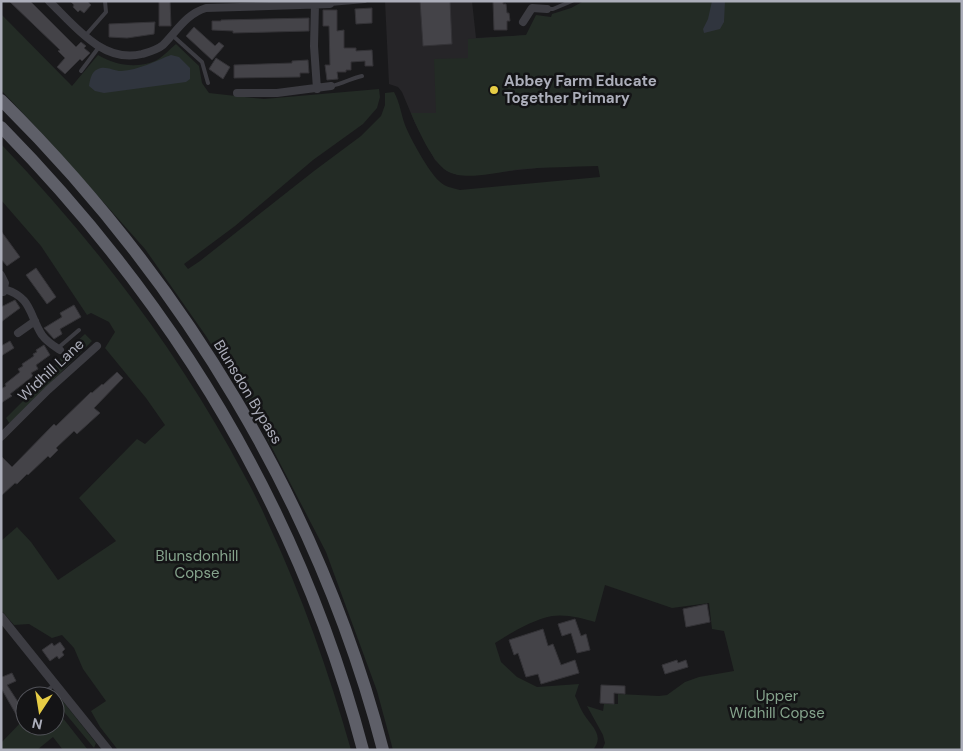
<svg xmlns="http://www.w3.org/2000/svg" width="963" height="751" viewBox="0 0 963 751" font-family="'DM Sans',sans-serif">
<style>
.built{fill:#262528}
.green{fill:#232b25}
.water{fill:#30353e}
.building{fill:#444348;stroke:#343337}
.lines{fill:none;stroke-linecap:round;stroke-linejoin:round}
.service{stroke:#3c3c42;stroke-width:4}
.minor{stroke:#3c3c42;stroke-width:8}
.tertiary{stroke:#3c3c42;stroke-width:9}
.trunk{stroke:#5e5f68;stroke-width:12}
.poi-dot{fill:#e7cd45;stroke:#141416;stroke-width:2}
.labels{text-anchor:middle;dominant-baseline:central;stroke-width:5;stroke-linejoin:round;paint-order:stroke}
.poi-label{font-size:15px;font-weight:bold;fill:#acaeba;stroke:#141416;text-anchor:start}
.street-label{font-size:15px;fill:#acaeba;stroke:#141416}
.park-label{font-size:15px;fill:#85a38c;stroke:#141416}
</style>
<rect width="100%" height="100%" fill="#19191b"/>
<!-- built -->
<path class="built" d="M385 1H472L476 38 532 35 548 167 470 175H458L447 171 435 160 415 123 402 92 398 87 389 84Z"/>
<!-- green -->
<path class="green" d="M584 1H962V750H602L605 743 603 735 587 706 603 711 604 704H618V694L659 696 667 695 685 682 699 677 734 671 724 631 712 629 709 603 672 608 605 585 595 622C582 618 566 614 552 616 532 620 511 633 495 643L501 662 517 677 537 687 579 684 575 696C578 701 579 706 582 711 589 725 606 734 593 750H393L377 691 326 552 257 419 206 336 145 249 50 142 1 90V14L72 86 98 55C115 65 135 69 155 61 162 58 170 49 176 44L199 66 202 83 209 93 264 99 379 89 380 97 377 108 363 124 313 160 235 226 184 264 188 269 200 261 314 171 361 136 381 116 385 105V93L394 92C400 103 401 114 405 125 410 138 429 172 439 181 445 187 452 188 460 190L600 177 598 166C573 167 547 167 522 169 502 171 465 182 447 171 433 163 417 128 411 113H436L434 59 468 58V39L526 35 536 15 551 17 552 14 571 8Z
M1 144C89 236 168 338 230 449 243 473 257 497 268 523 302 596 329 672 351 750H118L100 727 91 711 106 701 83 669 74 648 62 635 52 638 29 624 14 625 1 610V541L17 527 31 542 58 580 116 541 79 498 137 439 145 444 165 425 146 398 105 348 115 332 109 322 91 313 87 315 41 246 1 200Z
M85 334 92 341 10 424 6 418 47 377 65 352Z
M57 694 96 743 94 748 55 701V696H52Z
M55 708 88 750H63L53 737 37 750H1V743L25 718V726H55Z"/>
<!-- water -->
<path class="water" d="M712 1H725L724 22 720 29 704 33 703 29 708 19Z
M171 55 179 57 190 68V79L186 82 104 93 95 91 89 86C90 80 91 72 98 69 105 65 114 71 121 71 139 70 155 61 171 55Z"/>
<!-- building -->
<path class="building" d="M9 1H30L76 47 81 42 86 46 84 48 90 53 82 61 80 59 65 74 57 67 65 58 58 51 60 50Z
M70 1H87L91 5 84 13 80 10 78 12 73 7 74 5Z
M159 1H170L171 26H159Z
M420 1H450L452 44 423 46Z
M493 1H503V4H506L507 13H509L510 21H507V30H494Z
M372 8V23L356 24 355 9Z
M323 10H337V31L344 30V48H356V51L372 50 373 66H365V61L351 62V70H346V72H337L338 79 327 80 325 65H330L329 26H323Z
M309 18V31L233 33V31L212 30V21H221V20Z
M155 22 154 34 127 38 109 37V24Z
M194 27 215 46 219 42 224 46 212 60 186 36Z
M216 58 230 67 223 79 209 69Z
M308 60 309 73H300V77L234 78V65L292 63V61Z
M1 231 20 257 7 266 1 259Z
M36 268 56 297 47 304 26 275Z
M15 300 20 308 1 322V307Z
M74 305 81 317 60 329 62 334 54 339 44 328 62 317 60 313Z
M10 341 14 348 1 356V346Z
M44 345 50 355 36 365 38 369 31 373 33 376 10 394 12 396 1 403V389L6 386 5 384 20 372 18 369 23 366 22 364 34 356 33 354 37 352 36 350Z
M117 372 123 378 94 408 100 413 77 434 74 431 56 448 58 450 50 458 48 456 28 475 27 474 17 484 15 483 1 496V456L12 467 54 424 56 426 91 392 92 393 102 384 103 385Z
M707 604 710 622 686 627 683 609Z
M575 619 581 636 586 634 590 650 577 653 571 633 562 636 558 624Z
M543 629 548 646 553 644 561 665 575 660 579 673 541 684 538 674 526 677 518 653 514 655 509 640Z
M60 642 65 649 62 652 64 655 59 659 57 656 50 661 42 650 52 643 54 646Z
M677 660 678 663 686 660 688 667 665 674 662 665Z
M12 673 16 681 7 685 18 702 19 701 25 710 17 716 1 688V676L2 677Z
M601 685 625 686V694L614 693V704L600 703Z"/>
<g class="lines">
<!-- service -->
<path class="service" d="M330 4 365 1
M547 9H553L572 1
M172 35 202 62 208 83
M85 36 106 12 105 1
M81 71 99 47
M331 86C343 84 351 78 362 76
M58 348 79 330
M45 692 54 685"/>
<!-- minor -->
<path class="minor" d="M49 1C74 25 103 64 142 54 149 52 157 50 163 45 177 31 186 14 206 8L330 4
M315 4 314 46 317 89
M523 22 532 8 547 9
M237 93H277L331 86
M1 275 5 283 3 292
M4 289C32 297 29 315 42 335 47 342 54 346 60 350
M18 333 35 321
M1 437 48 390 97 346"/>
<!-- tertiary -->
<path class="tertiary" d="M1 617 108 750"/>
<!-- trunk -->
<path class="trunk" d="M1 100C182 279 319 504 383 750
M1 127C174 303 300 511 363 750"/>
</g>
<!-- markers -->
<circle class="poi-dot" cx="494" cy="90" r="5"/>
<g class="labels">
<!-- poi labels -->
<g class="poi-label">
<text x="504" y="81">Abbey Farm Educate<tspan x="504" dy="17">Together Primary</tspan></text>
</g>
<!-- street labels -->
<g class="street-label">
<text transform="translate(51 370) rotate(-43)">Widhill Lane</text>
<text transform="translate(248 392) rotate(59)">Blunsdon Bypass</text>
</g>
<!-- park labels -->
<g class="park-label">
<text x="197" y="556">Blunsdonhill<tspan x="197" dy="17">Copse</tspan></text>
<text x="777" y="696">Upper<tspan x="777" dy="17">Widhill Copse</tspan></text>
</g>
</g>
<!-- border -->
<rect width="963" height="751" fill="none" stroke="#acaeba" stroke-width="5"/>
<!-- north arrow -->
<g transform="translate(40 711) rotate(192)"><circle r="24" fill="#141416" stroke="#515258"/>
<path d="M0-4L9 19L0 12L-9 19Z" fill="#e7cd45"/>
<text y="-8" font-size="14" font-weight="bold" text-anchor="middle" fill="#acaeba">N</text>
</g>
</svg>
